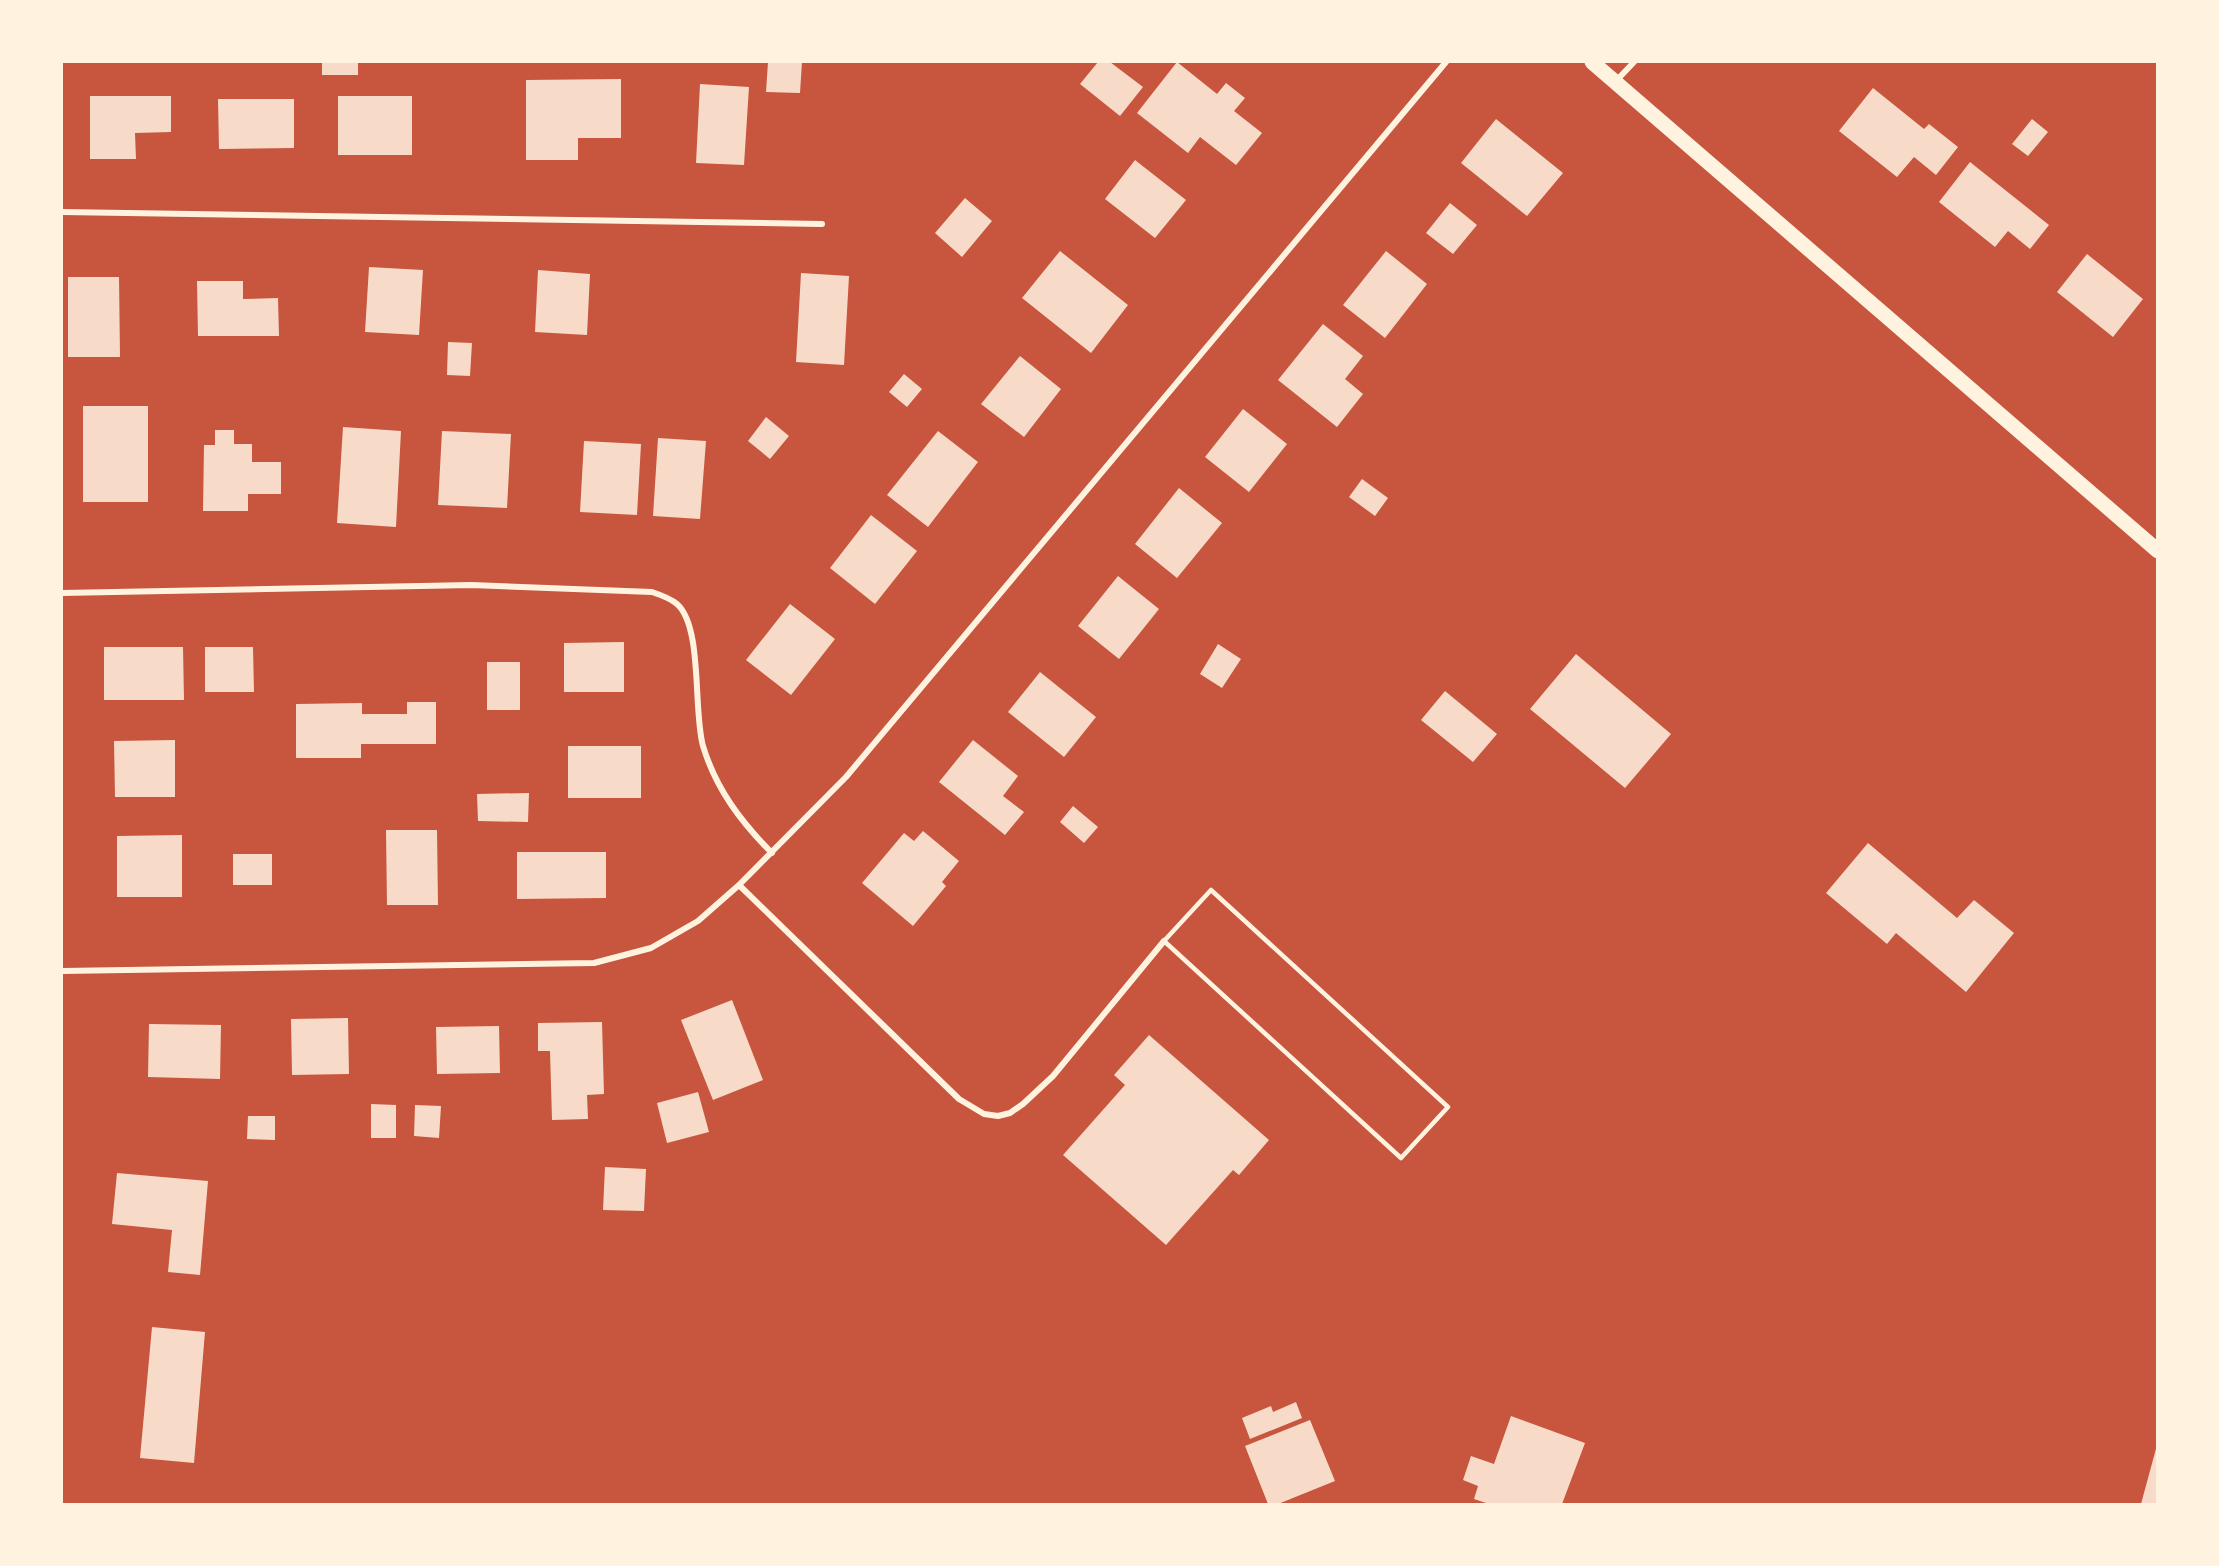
<svg xmlns="http://www.w3.org/2000/svg" width="2219" height="1566" viewBox="0 0 2219 1566" font-family="Lora,serif">
<style>
.building{fill:#f7dbc8}
.lines{fill:none;stroke-linecap:round;stroke-linejoin:round}
.service{stroke:#fff3e0;stroke-width:4.5}
.minor{stroke:#fff3e0;stroke-width:6}
.primary{stroke:#fff3e0;stroke-width:15}
</style>
<rect width="100%" height="100%" fill="#c8553d"/>
<!-- building -->
<path class="building" d="M322 62H358V75H322Z
M768 62H802L800 93 766 92Z
M1098 62H1110L1143 87 1120 116 1080 84Z
M1177 62 1217 94 1226 83 1245 98 1234 111 1262 133 1236 165 1200 137 1188 153 1137 113Z
M621 79V138H578V160H526V80Z
M700 84 749 87 744 165 696 163Z
M1873 88 1924 129 1929 124 1958 147 1936 175 1914 157 1897 177 1839 131Z
M90 96H171V132L135 133 136 159H90Z
M338 96H412V155H338Z
M218 99H294V148L219 149Z
M1496 119 1563 173 1527 216 1461 163Z
M2032 119 2048 132 2028 156 2012 144Z
M1135 160 1186 200 1155 238 1105 199Z
M1970 162 2049 225 2030 249 2008 231 1995 247 1939 202Z
M965 198 992 221 962 257 935 233Z
M1450 203 1477 225 1453 254 1426 233Z
M1060 251 1128 305 1091 353 1022 298Z
M1386 251 1427 284 1385 338 1343 305Z
M2087 254 2143 299 2113 337 2057 292Z
M369 267 423 270 419 335 365 332Z
M538 270 590 274 587 335 535 332Z
M801 273 849 276 844 365 796 362Z
M68 277H119L120 357H68Z
M197 281H243V299L278 298 279 336H198Z
M1323 324 1363 356 1345 379 1363 394 1337 427 1278 380Z
M448 342 472 343 470 376 447 375Z
M1020 356 1061 389 1024 437 981 404Z
M904 374 922 389 907 407 889 392Z
M83 406H148V502H83Z
M1243 409 1287 444 1249 492 1205 457Z
M766 417 789 436 770 459 748 441Z
M343 427 401 431 396 527 337 523Z
M215 430H234V444H252V462H281V494H248V511H203L204 445H215Z
M442 431 511 434 507 508 438 505Z
M938 431 978 462 928 527 887 495Z
M658 438 706 441 700 519 653 516Z
M584 441 641 444 637 515 580 512Z
M1362 479 1388 498 1375 516 1349 497Z
M1179 488 1222 523 1177 578 1135 544Z
M871 515 917 551 875 604 830 568Z
M1118 576 1159 609 1119 659 1078 626Z
M790 604 835 639 791 695 746 660Z
M624 642V692H564V643Z
M1218 644 1241 659 1222 688 1200 674Z
M104 647H183L184 700H104Z
M205 647H253L254 692H205Z
M1576 654 1671 734 1625 788 1530 709Z
M487 662H520V710H487Z
M1040 672 1096 717 1064 757 1008 712Z
M1445 691 1497 734 1473 762 1421 720Z
M407 702H436V744H361V758H296V704L362 703V714H407Z
M175 740V797H115L114 741Z
M973 740 1018 776 1003 796 1024 812 1005 835 939 782Z
M568 746H641V798H568Z
M529 793 528 822 478 821 477 794Z
M1073 806 1098 827 1084 843 1060 822Z
M386 830H437L438 905H387Z
M923 831 959 861 942 882 946 886 913 926 862 883 904 833 914 841Z
M182 835V897H117V836Z
M1868 843 1957 918 1974 900 2014 933 1966 992 1896 933 1887 944 1826 893Z
M517 852H606V898L517 899Z
M233 854H272V885H233Z
M732 1000 763 1080 713 1100 681 1020Z
M348 1018 349 1074 292 1075 291 1019Z
M602 1022 604 1094 587 1095 588 1119 552 1120 550 1051H538V1023Z
M149 1024 221 1025 220 1079 148 1077Z
M499 1026 500 1073 437 1074 436 1027Z
M1149 1035 1269 1140 1239 1175 1233 1170 1166 1245 1063 1155 1125 1085 1114 1075Z
M698 1092 709 1132 667 1143 657 1103Z
M371 1104 396 1105V1138H371Z
M415 1105 441 1106 439 1138 414 1136Z
M248 1116H275V1140L247 1139Z
M605 1167 646 1169 644 1211 603 1210Z
M117 1173 208 1181 200 1275 168 1272 172 1230 112 1224Z
M152 1327 205 1332 194 1463 140 1458Z
M1296 1402 1302 1418 1250 1439 1242 1418 1271 1406 1273 1412Z
M1511 1416 1585 1443 1562 1504H1489L1474 1499 1478 1486 1463 1480 1471 1456 1494 1464Z
M1310 1420 1335 1481 1278 1504H1268L1245 1446Z
M2157 1445 2158 1504H2141Z"/>
<g class="lines">
<!-- service -->
<path class="service" d="M1211 890 1448 1107 1401 1158 1164 941Z"/>
<!-- minor -->
<path class="minor" d="M1616 81 1634 62
M62 212 822 224
M62 593 471 585 652 592C661 595 670 598 677 604 703 627 693 711 703 746 716 789 741 822 772 853
M739 885 959 1099 984 1114 998 1116 1010 1113 1023 1104 1053 1076 1164 941
M62 971 594 963 651 948 698 921 739 885 846 777 1446 62"/>
<!-- primary -->
<path class="primary" d="M1592 62 2158 551"/>
</g>
<!-- border -->
<rect width="2219" height="1566" fill="none" stroke="#fff3e0" stroke-width="126"/>
</svg>
